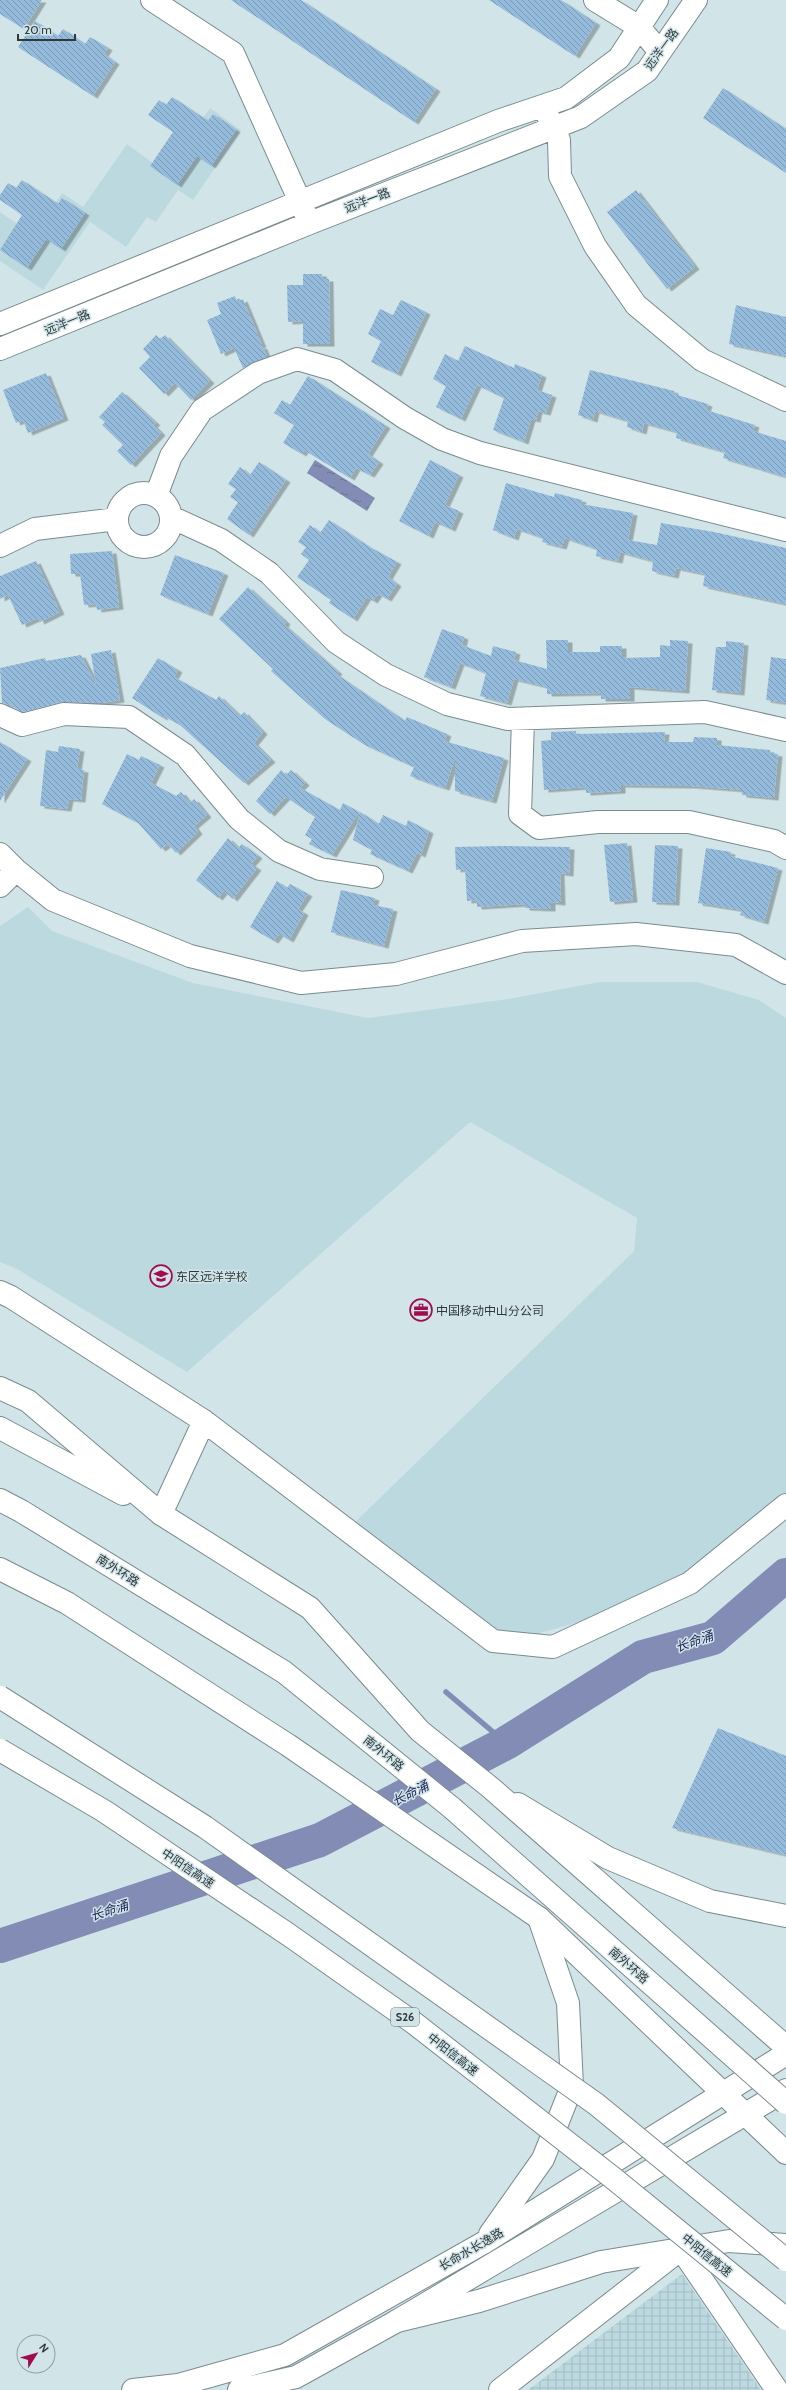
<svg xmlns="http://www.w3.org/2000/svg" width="786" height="2390" viewBox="0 0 786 2390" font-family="Cabin,'Noto Sans SC',sans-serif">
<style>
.built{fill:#bcd9e0}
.industrial{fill:url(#industrial-grid)}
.water{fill:url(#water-ripples)}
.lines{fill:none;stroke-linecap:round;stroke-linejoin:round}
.stream{stroke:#828cb5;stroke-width:5.5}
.river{stroke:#828cb5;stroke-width:34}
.building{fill:url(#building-back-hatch);filter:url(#shadow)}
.minor-casing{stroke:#798b8f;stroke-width:24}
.highway-casing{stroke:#798b8f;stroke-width:24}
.minor{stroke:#fff;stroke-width:22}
.highway{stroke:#fff;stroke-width:22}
.highway-bridge-casing{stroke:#798b8f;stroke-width:24;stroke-linecap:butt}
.highway-bridge{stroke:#fff;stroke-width:22}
.labels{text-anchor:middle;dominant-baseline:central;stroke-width:3;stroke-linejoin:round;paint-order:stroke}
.shield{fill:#d1e5e9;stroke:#606c6e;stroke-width:1}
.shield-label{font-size:11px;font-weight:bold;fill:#30383a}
.street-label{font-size:12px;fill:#30383a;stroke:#d1e5e9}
.poi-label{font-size:12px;fill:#30383a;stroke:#d1e5e9;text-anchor:start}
.water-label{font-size:13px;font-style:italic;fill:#202659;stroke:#d1e5e9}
</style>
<defs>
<pattern id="industrial-grid" width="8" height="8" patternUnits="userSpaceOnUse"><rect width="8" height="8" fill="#bcd9e0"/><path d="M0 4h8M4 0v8" fill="none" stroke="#a2bbc1"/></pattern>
<pattern id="water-ripples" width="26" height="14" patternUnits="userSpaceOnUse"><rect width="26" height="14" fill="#828cb5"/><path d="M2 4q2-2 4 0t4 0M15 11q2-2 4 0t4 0" fill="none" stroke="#6b7394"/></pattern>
<pattern id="building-back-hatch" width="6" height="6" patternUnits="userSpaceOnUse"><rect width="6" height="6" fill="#95bbdc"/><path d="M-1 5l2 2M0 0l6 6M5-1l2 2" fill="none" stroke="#7a99b3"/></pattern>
<filter id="shadow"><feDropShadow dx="4.5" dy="2.5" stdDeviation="0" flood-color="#0004"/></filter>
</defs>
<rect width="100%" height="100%" fill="#d1e5e9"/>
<!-- built -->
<path class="built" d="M210 108 241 130 193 200 178 190 156 222 147 217 126 247 90 222 43 290 0 261V212L33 235 62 193 83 207 127 144 165 172Z
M28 907 52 931 193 983 368 1018 508 999 600 982H697L759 1000 786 1018V1504L688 1575 589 1619 498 1645 350 1527 634 1251 637 1218 470 1122 187 1372 17 1269 0 1262V926Z"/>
<!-- industrial -->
<path class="industrial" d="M682 2274 761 2390H528Z"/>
<!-- water -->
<path class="water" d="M315 460 375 498 367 511 307 473Z"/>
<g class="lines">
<!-- stream -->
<path class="stream" d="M446 1692 506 1743"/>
<!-- river -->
<path class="river" d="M0 1946 320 1840 506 1743 643 1657 713 1638 786 1575"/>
</g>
<!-- building -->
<path class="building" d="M0 0H42L24 29 0 14Z
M231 0H301L436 89 414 122Z
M489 0H561L596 23 575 56Z
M35 21 58 36 63 29 85 44 90 37 108 48 104 54 115 62 93 96 18 47Z
M723 88 786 129V173L703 118Z
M172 97 208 121 213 114 236 130 211 166 197 156 177 185 150 166 173 132 148 115 159 100 166 105Z
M22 180 58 204 62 198 85 213 61 249 46 239 27 268 0 250 22 215 0 200V195L8 183 16 188Z
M636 190 695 267 667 289 607 212Z
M303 274H322L323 279H329L330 344H303V321L288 322 287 285H303Z
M235 296 237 302 243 299 262 345H259L263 347 267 357 243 368 234 348 221 354 207 320 221 314 217 303Z
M401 300 426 312 397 374 371 362 381 341 368 334 380 309 393 315Z
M736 305 786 317V356L729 344Z
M156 335 160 339 165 335 210 381 191 400 175 383 164 394 139 368 150 357 143 349Z
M465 346 514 368 515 364 542 375 537 390 552 395 546 413 538 411 536 420 531 419 524 442 493 430 504 398 477 385 461 419 436 407 446 386 433 379 445 354 458 361Z
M590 370 674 391V394L708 404 706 410 755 425 753 431 786 441V477L723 458 725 452 676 438 677 432 644 423 642 432 627 427 628 421 595 411 593 420 578 415Z
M46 373 64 418 28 433 23 420 16 423 3 390Z
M308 376 386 426 368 454 379 462 370 475 356 468 350 478 304 450 302 454 283 443 294 425 274 413 282 400 290 405Z
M122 392 156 423 153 425 161 433 131 465 117 451 123 445 102 425 105 422 99 417Z
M430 460 459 475 445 505 459 511 451 529 435 522 429 536 399 521Z
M259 462 286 480 249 535 227 519 238 502 230 497 236 489 228 484 240 467 250 475Z
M506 483 554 497 555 493 582 500 581 504 633 513 628 540 657 545 661 523 714 532 786 548V604L703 586 705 574 676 568 674 576 652 571 653 561 620 552 618 561 596 556 597 549 565 538 562 547 542 542 543 538 517 529 514 538 493 530Z
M329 520 368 546 397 562 388 577 397 584 387 599 378 594 373 601 367 597 353 619 329 603 331 600 297 577 309 560 301 554 306 547 298 542 310 525 320 533Z
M112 551 119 607 97 610 96 604 84 605 80 574H71L70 554Z
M175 555 224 573 208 614 160 595Z
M36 561 60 612 40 622 38 618 22 625 8 595 0 599V576Z
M248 587 286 622 284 625 338 672 336 674 405 721 407 717 447 734 444 741 504 758 492 801 455 791V758L445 788 435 785 410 776 414 767 365 745 325 719 271 671 273 669 219 619Z
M442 629 464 637 462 645 491 656 493 646 516 652 514 660 547 669 546 640H568V652H600V646H622V658L660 657V645L670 646V640L688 641 685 691 630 687V699H601V693L547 694V687L514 679 507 703 480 696 486 673 460 663 451 687 424 677Z
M726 641 744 643 740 693 712 690 716 647H726Z
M111 650 120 700 101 703 61 702 23 712 15 708 14 706 2 703 0 668 45 658 46 661 81 655 96 685 91 654Z
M771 657 786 659V703L766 700Z
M158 658 178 670 174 677 216 700 219 696 240 716 244 712 263 732 254 743 271 760 244 783 180 725 164 716 163 718 132 698Z
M576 731V734L665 732 664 742H693L694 737 717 738V745L770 750V753L778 754 774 798 742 795V790L692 786 621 785V791L586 793V787L544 790 541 741 551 740V732Z
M0 742 27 759 0 801Z
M59 746 80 749 77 769 84 770 81 800 69 799 67 809 40 806 46 750 58 752Z
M127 754 139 760 141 756 160 765 151 783 176 796 181 792 190 803 194 799 207 815 194 826 198 832 176 853 168 844 161 849 138 823 102 804Z
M281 770 286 775 291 770 305 783 300 788 340 810 343 803 359 812 332 855 309 844 312 839 305 835 315 817 286 797 270 814 256 801Z
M360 812 379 824 383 815 406 826 408 820 429 831 421 855 417 853 408 871 370 854 372 850 353 840Z
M228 838 238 848 242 844 258 856 251 864 257 868 233 899 224 891 218 898 196 880Z
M627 843 633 900 610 902 604 845Z
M655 845 678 846 675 903 652 902Z
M502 846 570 847 569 874 560 873 561 903 551 902V909L525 908V904L477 907V900L467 901 465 869 456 870 455 847Z
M706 848 731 852 730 856 778 868 764 922 740 915 742 910 698 903Z
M277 881 287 888 290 884 308 894 298 909 304 913 289 940 279 934 274 941 250 927Z
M341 890 375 898 373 905 393 909 384 946 331 932Z
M718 1728 786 1756V1855L672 1828Z"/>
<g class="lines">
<!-- minor casing -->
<g class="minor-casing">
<path id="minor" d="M152 0 233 53 306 215
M595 0 639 27 660 52
M547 114 559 140 560 176 595 246 636 305 702 360 786 400
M0 324 498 121 566 98 619 58 657 0
M0 349 310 223 581 117 647 71 696 0
M117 520a27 27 0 1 1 54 0a27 27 0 1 1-54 0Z
M156 496 171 456 202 410 258 373 297 359 335 370 405 418 442 439 480 453 786 530
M171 517 221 540 269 573 336 642 386 675 447 704 508 719 705 712 786 730
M0 546 35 529 117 519
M0 715 22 725 64 714 129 717 185 755 239 819 279 851 320 869 372 877
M523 719 520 814 539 828 598 822H689L774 841 786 848
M0 854 16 870
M0 886 16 870 53 900 190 956 301 983 396 974 522 941 636 934 736 945 786 973
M0 1292 11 1297 204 1421
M161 1514 204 1421 493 1641 553 1647 690 1583 786 1505
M518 1804 608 1858 710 1901 786 1916
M490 2234 543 2159 572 2086 568 2003 539 1918
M133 2390 178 2385 285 2355 485 2242 786 2054
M239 2390 296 2377 397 2321 786 2090
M500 2390 681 2249 777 2390"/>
</g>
<!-- highway casing -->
<g class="highway-casing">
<path id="highway" d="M0 1388 28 1401 161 1514 310 1608 420 1731 491 1788 786 2047
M0 1428 123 1494
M0 1500 21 1511 284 1672 452 1808
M0 1569 67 1603 288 1745 539 1918 786 2153
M397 2321 479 2301 601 2262 729 2241 786 2245"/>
</g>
<!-- minor -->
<use href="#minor" class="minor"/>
<!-- highway -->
<use href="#highway" class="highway"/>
<!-- highway-bridge casing -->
<g class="highway-bridge-casing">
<path id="highway-bridge" d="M0 1697 205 1827 596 2104 786 2260
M0 1750 104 1811 289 1935 414 2023 613 2178 786 2319
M452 1808 786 2103"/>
</g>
<!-- highway-bridge -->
<use href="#highway-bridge" class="highway-bridge"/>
</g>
<!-- icons -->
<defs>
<g id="school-ring" transform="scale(1.15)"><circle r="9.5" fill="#d1e5e9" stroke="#a10b4f" stroke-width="1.5"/><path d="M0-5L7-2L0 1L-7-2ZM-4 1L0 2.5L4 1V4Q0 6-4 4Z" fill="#a10b4f"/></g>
<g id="office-ring" transform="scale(1.15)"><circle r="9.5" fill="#d1e5e9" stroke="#a10b4f" stroke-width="1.5"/><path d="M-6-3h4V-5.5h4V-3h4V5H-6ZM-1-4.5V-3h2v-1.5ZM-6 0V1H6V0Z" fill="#a10b4f"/></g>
</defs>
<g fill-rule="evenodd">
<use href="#school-ring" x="161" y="1276"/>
<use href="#office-ring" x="421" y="1310"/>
</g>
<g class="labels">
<!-- shield labels -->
<rect class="shield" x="391" y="2008" width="28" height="18" rx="3"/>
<g class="shield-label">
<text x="405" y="2017">S26</text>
</g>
<!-- street labels -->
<g class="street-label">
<text transform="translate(661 49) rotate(-54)">远洋一路</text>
<text transform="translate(367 200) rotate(-21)">远洋一路</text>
<text transform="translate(67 322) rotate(-22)">远洋一路</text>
<text transform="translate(118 1570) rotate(32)">南外环路</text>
<text transform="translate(384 1753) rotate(39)">南外环路</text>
<text transform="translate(188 1868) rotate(34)">中阳信高速</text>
<text transform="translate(629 1965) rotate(41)">南外环路</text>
<text transform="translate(453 2054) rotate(38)">中阳信高速</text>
<text transform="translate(471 2249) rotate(-30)">长命水长逸路</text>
<text transform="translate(707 2255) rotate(39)">中阳信高速</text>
</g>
<!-- poi labels -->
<g class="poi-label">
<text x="176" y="1276">东区远洋学校</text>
<text x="436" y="1310">中国移动中山分公司</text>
</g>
<!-- water labels -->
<g class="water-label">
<text transform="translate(694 1641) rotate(-19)">长命涌</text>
<text transform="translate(410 1793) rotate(-27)">长命涌</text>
<text transform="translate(109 1910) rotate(-18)">长命涌</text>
</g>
</g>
<!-- north arrow -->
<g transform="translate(36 2354) rotate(53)"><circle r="19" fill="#d1e5e9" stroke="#91a0a3"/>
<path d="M0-3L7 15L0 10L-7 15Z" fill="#a10b4f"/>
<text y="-6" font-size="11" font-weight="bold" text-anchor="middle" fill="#30383a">N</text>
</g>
<!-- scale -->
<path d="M18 34v6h57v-6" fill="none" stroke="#30383a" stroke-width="2"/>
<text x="24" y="34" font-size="12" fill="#30383a" stroke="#d1e5e9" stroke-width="3" paint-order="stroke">20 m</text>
</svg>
